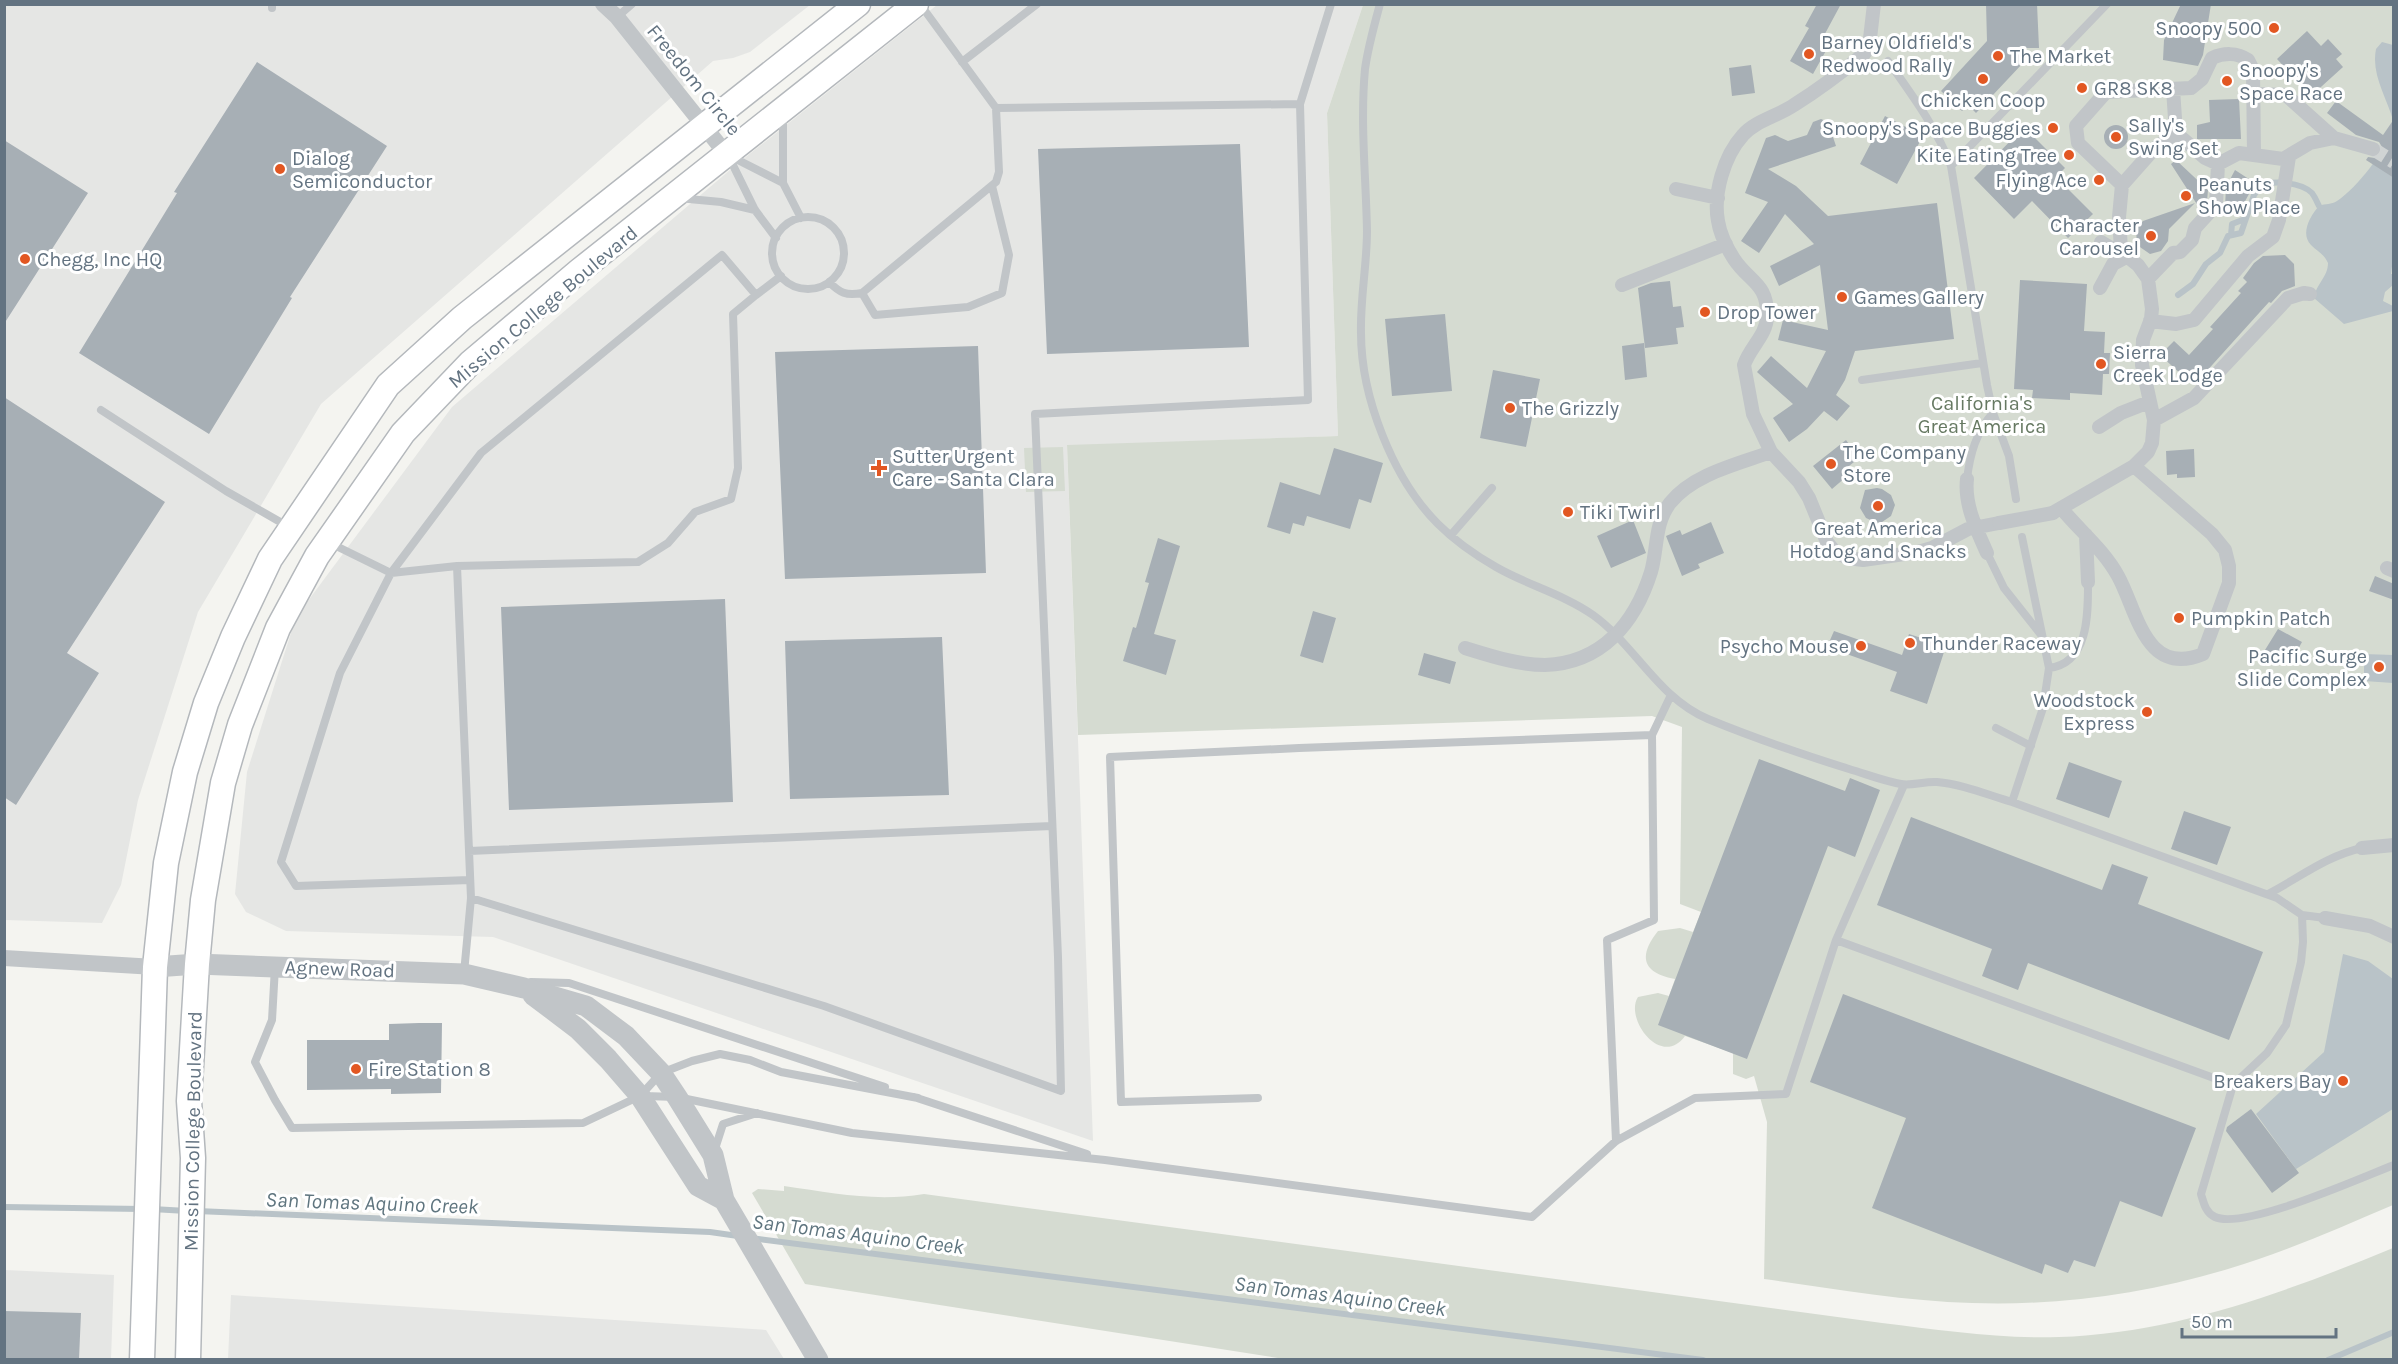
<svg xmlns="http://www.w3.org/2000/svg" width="2398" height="1364" viewBox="0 0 2398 1364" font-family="Karla,sans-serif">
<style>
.built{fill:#e5e6e4}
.green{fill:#d5dbd1}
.water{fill:#b9c3c8}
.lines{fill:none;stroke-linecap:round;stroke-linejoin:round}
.stream{stroke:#b9c3c8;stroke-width:6}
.building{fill:#a7afb5}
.pedestrian-tunnel{stroke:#d0d4d4;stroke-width:14;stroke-dasharray:14 7;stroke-linecap:butt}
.secondary-casing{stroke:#b4b8bc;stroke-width:27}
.service{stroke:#c1c5c8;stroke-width:8}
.pedestrian{stroke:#c1c5c8;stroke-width:14}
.minor{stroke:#c1c5c8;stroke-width:16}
.tertiary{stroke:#c1c5c8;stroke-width:21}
.secondary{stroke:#fff;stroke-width:24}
.pedestrian-bridge{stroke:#c1c5c8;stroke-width:14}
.poi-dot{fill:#e25722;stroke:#fff;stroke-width:2}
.labels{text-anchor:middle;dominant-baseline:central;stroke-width:6;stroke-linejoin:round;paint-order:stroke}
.poi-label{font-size:20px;fill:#637381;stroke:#fff;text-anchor:start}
.street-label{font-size:20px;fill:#637381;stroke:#fff}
.park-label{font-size:20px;fill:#667962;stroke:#fff}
.water-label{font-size:21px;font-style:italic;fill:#5f757f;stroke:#fff}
</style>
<rect width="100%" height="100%" fill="#f4f4f0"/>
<!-- built -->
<path class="built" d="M5 5H810L750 52 733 58 713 61 321 404 198 612 138 800 121 885 102 923 5 920Z
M937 5H1363L1327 113 1338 436 1067 446 1093 1141 493 937 286 931 246 912 235 894 247 772 296 617 452 407 737 164Z
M5 1270 114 1275 111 1359 5 1360Z
M231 1295 766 1330 784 1359H228Z"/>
<!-- green -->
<path class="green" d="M1363 5H2393V1205C2339 1228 2285 1252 2228 1269 2146 1294 2057 1306 1972 1303 1902 1301 1833 1288 1764 1279L1767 1122 1754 1076 1746 1079 1733 1074V1053L1685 1036C1661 1069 1624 1018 1638 997L1658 993 1669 996 1675 979C1642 973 1638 956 1658 931L1680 928 1693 932 1701 912 1680 904 1682 727 1652 716 1078 735 1067 445 1338 436 1327 113Z
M1063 447 1065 491 1026 492 1024 448Z
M784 1186C833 1193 875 1202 924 1194L1882 1323C1940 1330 2000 1339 2059 1337 2176 1333 2286 1292 2393 1248V1359H1284L805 1284 752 1193 758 1189 784 1191Z"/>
<!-- water -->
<path class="water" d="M2382 42 2393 45V120C2386 96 2371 74 2376 49Z
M2393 128 2394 251 2391 274H2393V285L2385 292 2383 301 2393 306V311L2344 324 2314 298C2316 284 2328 277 2328 263 2324 254 2318 252 2311 245 2300 234 2310 216 2319 206 2326 203 2331 205 2337 201 2358 187 2385 151 2393 128Z
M2364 654 2393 655V683L2364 681Z
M2343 954 2368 961 2393 979V1109L2296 1169 2256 1114 2324 1052Z"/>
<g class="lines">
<!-- stream -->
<path class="stream" d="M2231 235 2232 224 2245 219
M2178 295 2193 284 2206 264 2220 253 2228 236 2241 233 2254 195 2260 186C2273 180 2301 182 2312 193 2315 197 2317 202 2319 206
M4 1207 142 1209
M152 1209 187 1211
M197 1211 710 1232 738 1236
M751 1238 1703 1360
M2328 1360 2394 1332"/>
</g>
<!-- building -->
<path class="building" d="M1817 4H1841L1820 43 1828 47 1813 74 1790 61 1809 28 1805 26Z
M1986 4H2037L2039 48H2022L2023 63 1976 113 1968 105 1962 111 1941 91 1987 41Z
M2181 4H2211L2203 55 2198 66 2163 60 2164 40Z
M2307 31 2321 46 2328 39 2342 54 2336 59 2343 67 2311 96 2277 59Z
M257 62 387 146 290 297 292 298 209 434 79 353 177 193 174 192Z
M1751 65 1755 93 1732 96 1729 68Z
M2239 99 2241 139H2197V125L2210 122 2209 100Z
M2336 101 2383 135 2394 119V178L2366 160 2368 157 2375 158 2380 155 2382 147 2379 142 2356 135 2327 113Z
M1885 116 1923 136 1897 184 1860 164Z
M1821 119 1828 122 1836 146 1768 169 1796 186 1828 216 1937 203 1954 339 1855 351 1845 380 1836 395 1850 406 1837 421 1824 411 1807 429 1789 442 1773 418 1793 404 1757 372 1771 356 1807 388 1826 351 1778 340 1783 320 1828 330 1820 265 1779 286 1770 266 1814 244 1785 214 1759 253 1741 241 1768 202 1745 193 1766 138 1775 135 1788 141 1807 135 1813 122Z
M2104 137a12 12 0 1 1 24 0a12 12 0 1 1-24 0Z
M2024 127 2065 168 2056 177 2093 214 2068 238 2032 201 2014 219 1974 178Z
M4 140 88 193 4 324Z
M1240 144 1249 347 1047 354 1038 149Z
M2176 160 2208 190 2207 201 2200 209 2171 164Z
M2235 170 2255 183 2238 214 2225 207 2226 187Z
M2195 203 2169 229 2168 241 2161 251 2150 254 2137 245 2136 229 2143 221Z
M2285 255 2294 264 2295 286 2282 291 2271 303 2269 302 2195 384 2184 373 2182 375 2160 355 2174 341 2189 355 2213 329 2210 327 2241 293 2238 291 2247 282 2243 278 2254 263 2263 256Z
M2020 280 2087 284 2084 331 2105 332 2104 353H2110L2109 374H2103L2102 395 2070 393V400L2032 398 2033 390 2014 389Z
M1670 281 1673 307 1681 306 1684 327 1676 328 1678 344 1645 348 1638 288 1651 283Z
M1445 314 1452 391 1392 396 1385 319Z
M1644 343 1647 377 1625 380 1622 346Z
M978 346 986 573 785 579 775 352Z
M1493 370 1540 379 1526 447 1480 438Z
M4 397 165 502 67 653 99 673 16 805 4 797Z
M1846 440 1859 458 1849 466 1853 471 1832 489 1813 466Z
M1334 448 1383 463 1371 503 1359 499 1350 529 1307 516 1304 526 1293 523 1290 534 1267 527 1280 482 1320 495Z
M2194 449 2195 477 2177 478V474L2167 475 2166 451Z
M1877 488 1882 489 1891 495 1895 505 1891 516 1882 522 1877 523 1866 518 1860 508 1865 490Z
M1633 520 1646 553 1611 568 1597 536Z
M1711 522 1724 553 1698 564 1700 568 1682 576 1666 536 1680 530 1682 535Z
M1158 538 1180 546 1154 634 1176 640 1166 675 1123 661 1133 627 1136 628 1149 583 1145 582Z
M2375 576 2394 584V600L2369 591Z
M725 599 733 802 509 810 501 607Z
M1313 611 1336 618 1323 663 1300 656Z
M2278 629 2302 642 2290 664 2265 650Z
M1834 631 1902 655 1909 634 1946 646 1927 704 1890 691 1897 672 1827 647Z
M942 637 949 795 790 799 785 641Z
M1424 653 1456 662 1450 684 1418 675Z
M1759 759 1845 791 1850 778 1880 790 1855 857 1828 846 1747 1059 1658 1025Z
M2069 762 2122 781 2109 818 2056 799Z
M2184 811 2231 827 2217 865 2171 849Z
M1911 817 2102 890 2112 864 2148 877 2138 904 2263 952 2229 1040 2028 963 2018 990 1982 976 1992 949 1877 905Z
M1843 994 2196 1128 2162 1217 2120 1201 2095 1267 2074 1260 2068 1273 2045 1264 2042 1274 1872 1208 1906 1118 1810 1082Z
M419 1023H442L441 1093 391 1094V1089L307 1090V1040H389V1024Z
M2251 1109 2299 1173 2272 1193 2226 1131 2227 1127Z
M4 1311 81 1313 79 1359H4Z"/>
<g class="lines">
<!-- pedestrian-tunnel -->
<path class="pedestrian-tunnel" d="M2373 149 2394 162"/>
<!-- secondary casing -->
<g class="secondary-casing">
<path id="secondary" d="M142 1360 155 967 166 863 185 772 206 703 233 637 270 559 388 385 462 318 858 4
M188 1360 193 1158 189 1101 197 964 203 900 223 783 240 725 278 628 317 556 403 433 470 363 579 271 916 4"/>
</g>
<!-- service -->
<path class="service" d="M272 4V8
M920 4 996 108 1300 104
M1380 4C1374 26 1368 47 1365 69 1360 123 1366 177 1367 231 1367 265 1360 299 1361 333 1361 397 1393 479 1438 524 1455 541 1475 555 1496 567 1527 585 1563 594 1593 615 1635 645 1658 698 1708 719 1754 738 1801 754 1849 769 1866 774 1884 781 1901 784 1912 786 1925 781 1937 782 1962 784 1988 795 2012 802L2043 708 2049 668 2022 537
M617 17 632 4
M1888 61C1912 95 1936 127 1951 166
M962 62 1037 4
M728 155 755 210 776 238
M730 156 783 183 801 218
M783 183V114
M678 198 721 202 755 210
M772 253a36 36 0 1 1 72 0a36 36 0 1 1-72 0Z
M829 282C840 293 846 296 862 293L996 182 999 172 996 108
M862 293 875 315 968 307 1002 293 1009 255 992 186
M1862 380 1982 363
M101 410 226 491 289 527
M1967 479C1970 454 1976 432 1993 413
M2016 499 2009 456 1993 413 1987 385 1951 166 2107 4
M1451 535 1492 488
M330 543 391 573 457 566 638 562 668 543 695 512 731 499 738 468 733 314 756 295
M1987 553 2004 588 2042 636
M457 566 471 898 464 973
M2049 668C2089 663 2088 614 2088 582
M1996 728 2031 746
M469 851 1052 826
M470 880 296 886 281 862 340 673 391 573 481 453 722 255 756 295 781 276
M2268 894C2299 878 2326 856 2362 848
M471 898 824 1006 1061 1091 1058 957 1035 414 1308 400 1300 104 1331 4
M2302 915 2325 918
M1836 940 1904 785
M275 967 272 1020 255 1062 275 1100 292 1128 583 1123 640 1096 661 1073 692 1061 720 1054 750 1060 781 1072 918 1098
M531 982 569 983 885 1087
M2233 1085 2201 1194C2204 1204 2206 1213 2215 1217 2245 1230 2360 1178 2394 1165
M644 1096 677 1097 852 1133 1105 1160 1532 1217 1616 1141 1695 1098 1786 1094 1836 940 2233 1085 2267 1053 2286 1025 2301 962 2303 942 2302 915 2277 898 2012 802
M914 1097 1087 1154
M1258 1098 1121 1102 1110 757 1299 748 1652 735
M1616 1141 1607 940 1654 920 1652 735 1671 695
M714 1152 723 1124 757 1113"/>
<!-- pedestrian -->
<path class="pedestrian" d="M1874 4 1869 47 1864 54C1842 72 1818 90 1794 105 1778 116 1755 121 1743 135 1724 156 1713 194 1718 221 1720 234 1727 248 1734 259 1749 282 1768 283 1767 316 1767 335 1750 347 1744 365L1753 414 1771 452 1799 482 1809 498 1827 542 1835 552 1848 558 1863 560 1918 552 1932 548 1968 529 1999 523
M2253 94 2286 95 2334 138
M2176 133 2205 158 2218 164
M2218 164 2239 153 2283 159 2310 143 2334 138 2373 149
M2122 185 2153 150 2176 133 2173 89
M1676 189 1718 198
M2101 242 2126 257
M2148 279 2138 265 2124 254 2121 250 2119 217 2122 185 2078 143 2076 126 2106 92 2191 88 2202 79 2212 58C2223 53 2237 52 2248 60L2253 70 2254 154
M1622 285 1726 244
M2100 288 2113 264 2126 257
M2150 321 2176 324 2194 320 2248 256 2273 237 2279 220 2289 157
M2154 420 2194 398 2288 298 2304 293 2310 294
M2099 427 2121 413 2149 402
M1967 479C1964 505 1977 530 1987 553
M2062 509C2080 531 2104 550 2118 576 2137 610 2145 678 2203 654L2229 583V566L2225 550 2212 534 2134 466
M2054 512 2134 466 2148 452 2152 443 2154 420 2142 365 2143 340 2151 319 2152 309 2148 279 2173 253 2180 252 2192 240 2195 228 2216 205 2218 164
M2086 535 2088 582
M2387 568 2394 571
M1465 648C1491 656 1518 665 1545 665 1602 663 1635 623 1651 572 1658 548 1654 524 1670 503 1693 474 1738 464 1771 452
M2362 848 2394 845
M2325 918 2370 926 2394 937"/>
<!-- minor -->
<path class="minor" d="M603 4 617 17 727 155
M4 958 155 967"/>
<!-- tertiary -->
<path class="tertiary" d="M155 967 197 964 464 974 524 988 586 1006 626 1036 661 1073 677 1097 713 1155 724 1200 818 1360
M533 995 578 1029 608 1059 640 1096 698 1186 724 1200"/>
<!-- secondary -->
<use href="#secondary" class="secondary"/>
<!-- pedestrian-bridge -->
<path class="pedestrian-bridge" d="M1999 523 2053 513"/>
</g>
<!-- markers -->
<g class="poi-dot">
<circle cx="2274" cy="28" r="6"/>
<circle cx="1809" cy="54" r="6"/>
<circle cx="1998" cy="56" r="6"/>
<circle cx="1983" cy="79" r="6"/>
<circle cx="2227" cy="81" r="6"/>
<circle cx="2082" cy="88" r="6"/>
<circle cx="2053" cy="128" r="6"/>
<circle cx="2116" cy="137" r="6"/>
<circle cx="2069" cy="155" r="6"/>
<circle cx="280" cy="169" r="6"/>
<circle cx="2099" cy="180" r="6"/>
<circle cx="2186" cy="196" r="6"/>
<circle cx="2151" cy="236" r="6"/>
<circle cx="25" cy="259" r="6"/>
<circle cx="1842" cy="297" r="6"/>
<circle cx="1705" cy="312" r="6"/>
<circle cx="2101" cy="364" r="6"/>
<circle cx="1510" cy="408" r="6"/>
<circle cx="1831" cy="464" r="6"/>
<path d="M876 459h6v6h6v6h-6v6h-6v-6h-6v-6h6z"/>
<circle cx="1878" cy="506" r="6"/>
<circle cx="1568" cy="512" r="6"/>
<circle cx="2179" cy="618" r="6"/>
<circle cx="1910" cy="643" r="6"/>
<circle cx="1861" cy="646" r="6"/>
<circle cx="2379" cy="667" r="6"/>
<circle cx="2147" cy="712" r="6"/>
<circle cx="356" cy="1069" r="6"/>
<circle cx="2343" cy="1081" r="6"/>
</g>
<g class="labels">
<!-- poi labels -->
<g class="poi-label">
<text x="2262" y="28" text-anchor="end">Snoopy 500</text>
<text x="1821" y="42">Barney Oldfield's<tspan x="1821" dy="23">Redwood Rally</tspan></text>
<text x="2010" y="56">The Market</text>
<text x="2239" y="70">Snoopy's<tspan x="2239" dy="23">Space Race</tspan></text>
<text x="2094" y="88">GR8 SK8</text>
<text x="1983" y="100" text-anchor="middle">Chicken Coop</text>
<text x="2128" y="125">Sally's<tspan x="2128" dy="23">Swing Set</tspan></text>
<text x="2041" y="128" text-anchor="end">Snoopy's Space Buggies</text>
<text x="2057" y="155" text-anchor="end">Kite Eating Tree</text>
<text x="292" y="158">Dialog<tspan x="292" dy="23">Semiconductor</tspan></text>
<text x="2087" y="180" text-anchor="end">Flying Ace</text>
<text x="2198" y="184">Peanuts<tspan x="2198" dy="23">Show Place</tspan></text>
<text x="2139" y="225" text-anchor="end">Character<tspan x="2139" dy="23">Carousel</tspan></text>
<text x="37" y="259">Chegg, Inc HQ</text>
<text x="1854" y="297">Games Gallery</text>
<text x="1717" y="312">Drop Tower</text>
<text x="2113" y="352">Sierra<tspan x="2113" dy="23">Creek Lodge</tspan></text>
<text x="1522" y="408">The Grizzly</text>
<text x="1843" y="452">The Company<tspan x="1843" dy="23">Store</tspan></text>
<text x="892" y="456">Sutter Urgent<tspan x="892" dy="23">Care - Santa Clara</tspan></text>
<text x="1580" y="512">Tiki Twirl</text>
<text x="1878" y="528" text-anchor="middle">Great America<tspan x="1878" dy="23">Hotdog and Snacks</tspan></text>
<text x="2191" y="618">Pumpkin Patch</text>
<text x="1922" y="643">Thunder Raceway</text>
<text x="1849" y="646" text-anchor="end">Psycho Mouse</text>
<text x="2367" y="656" text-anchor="end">Pacific Surge<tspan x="2367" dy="23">Slide Complex</tspan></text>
<text x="2135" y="700" text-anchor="end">Woodstock<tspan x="2135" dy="23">Express</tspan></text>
<text x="368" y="1069">Fire Station 8</text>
<text x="2331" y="1081" text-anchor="end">Breakers Bay</text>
</g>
<!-- street labels -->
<g class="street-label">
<text transform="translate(694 80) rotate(51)">Freedom Circle</text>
<text transform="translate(543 307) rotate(-40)">Mission College Boulevard</text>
<text transform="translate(340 969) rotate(2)">Agnew Road</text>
<text transform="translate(193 1131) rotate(-89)">Mission College Boulevard</text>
</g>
<!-- park labels -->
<g class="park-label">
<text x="1982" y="403">California's<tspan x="1982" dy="23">Great America</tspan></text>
</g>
<!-- water labels -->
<g class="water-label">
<text transform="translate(372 1203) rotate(2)">San Tomas Aquino Creek</text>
<text transform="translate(858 1234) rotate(7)">San Tomas Aquino Creek</text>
<text transform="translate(1340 1296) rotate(7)">San Tomas Aquino Creek</text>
</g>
</g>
<!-- border -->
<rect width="2398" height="1364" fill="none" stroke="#637381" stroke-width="12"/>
<!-- scale -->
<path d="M2182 1328v9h154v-9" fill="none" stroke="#637381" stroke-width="3"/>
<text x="2191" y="1328" font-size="18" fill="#637381" stroke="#ffffff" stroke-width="4.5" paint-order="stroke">50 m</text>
</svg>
